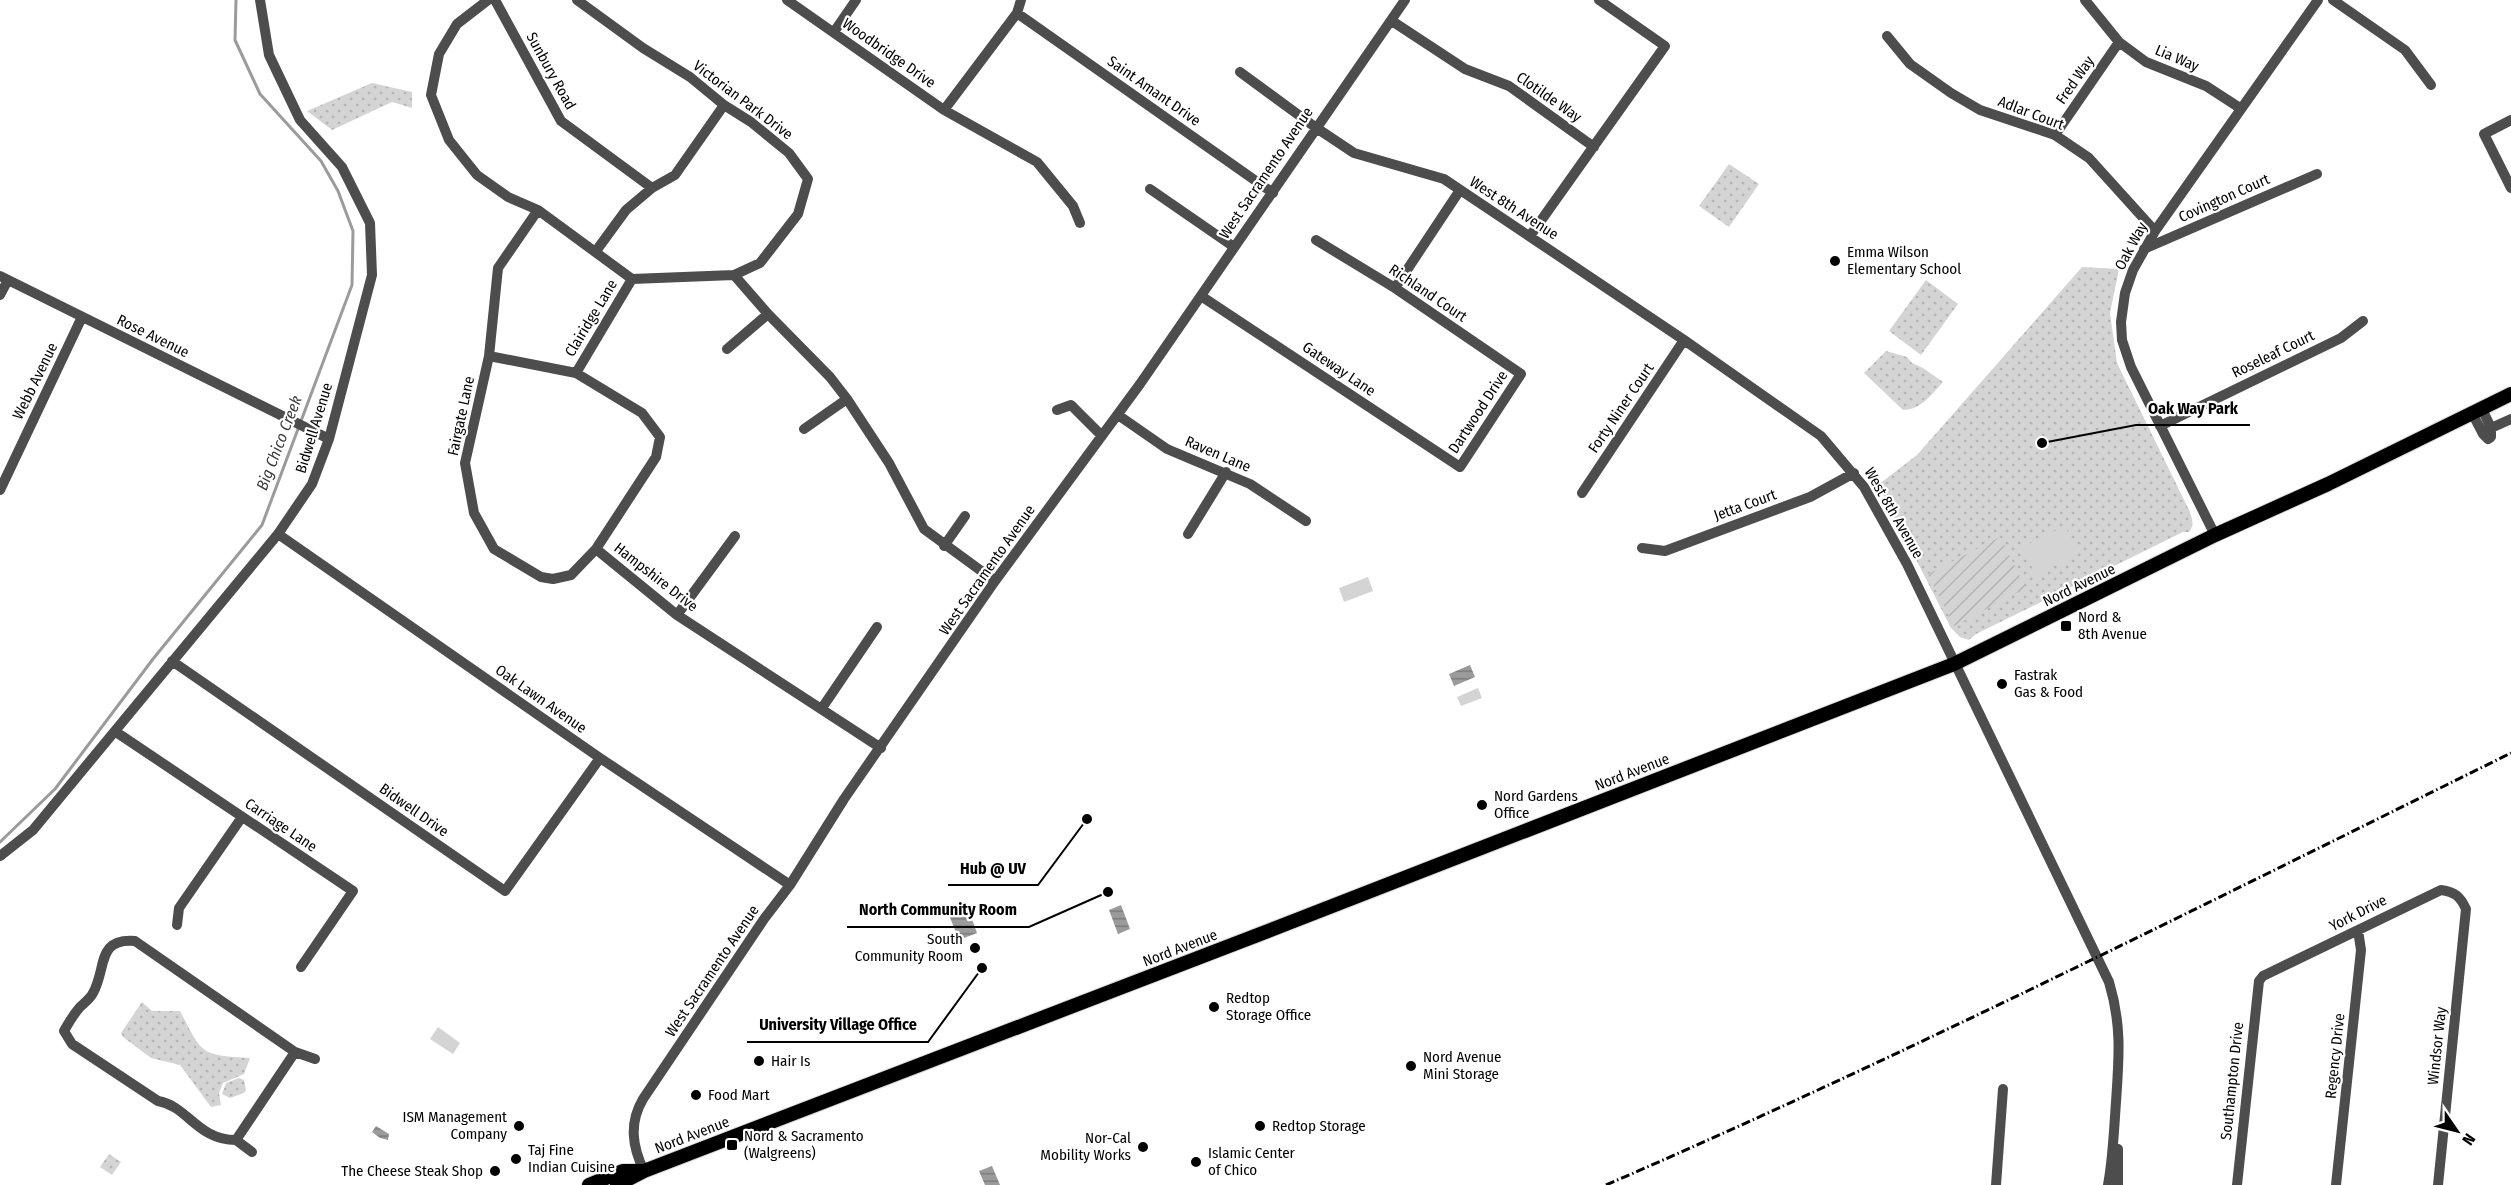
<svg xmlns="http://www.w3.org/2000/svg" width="2511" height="1185" viewBox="0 0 2511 1185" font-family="'Fira Sans Condensed',sans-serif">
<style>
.grass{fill:url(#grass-dots)}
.garden{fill:url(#garden-furrows)}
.pitch{fill:#d4d4d4}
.water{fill:url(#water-rules)}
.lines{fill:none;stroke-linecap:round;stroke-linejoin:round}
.stream{stroke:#9b9b9b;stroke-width:3}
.major-casing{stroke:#dbdbdb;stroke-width:16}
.minor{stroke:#4d4d4d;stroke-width:10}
.major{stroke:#000;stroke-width:14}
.rail{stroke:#000;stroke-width:3;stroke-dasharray:9 3 1.5 3;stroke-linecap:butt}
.poi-dot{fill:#000;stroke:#fff;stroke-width:2}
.labels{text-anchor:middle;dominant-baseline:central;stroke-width:4.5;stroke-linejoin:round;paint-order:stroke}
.street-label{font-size:15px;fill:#000;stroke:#fff}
.poi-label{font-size:15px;fill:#000;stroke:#fff;text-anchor:start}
.water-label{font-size:16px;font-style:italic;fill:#3c3c3c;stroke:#fff}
.leader{fill:none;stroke:#000;stroke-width:2}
.callout-dot{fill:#000;stroke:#fff;stroke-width:2}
.callout-label{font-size:16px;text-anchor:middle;font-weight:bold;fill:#000;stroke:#fff;stroke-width:4.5;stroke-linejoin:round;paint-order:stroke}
</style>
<defs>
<pattern id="grass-dots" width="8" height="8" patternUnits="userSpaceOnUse" patternTransform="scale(1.5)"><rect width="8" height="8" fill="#d4d4d4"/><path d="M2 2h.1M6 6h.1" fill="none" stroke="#b4b4b4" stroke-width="1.8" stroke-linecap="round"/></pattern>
<pattern id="garden-furrows" width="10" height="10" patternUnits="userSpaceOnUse" patternTransform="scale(1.5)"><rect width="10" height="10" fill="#d4d4d4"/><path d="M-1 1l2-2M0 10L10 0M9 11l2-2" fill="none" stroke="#b4b4b4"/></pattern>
<pattern id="water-rules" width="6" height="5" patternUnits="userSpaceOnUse" patternTransform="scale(1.5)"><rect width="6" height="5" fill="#9b9b9b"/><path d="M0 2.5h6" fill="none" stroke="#7c7c7c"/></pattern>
</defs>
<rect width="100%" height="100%" fill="#fff"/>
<!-- grass -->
<path class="grass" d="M372 83 412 92V108L392 102 332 130 307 111Z
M1729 164 1759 184 1729 227 1699 206Z
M2082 267 2119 269 2110 313 2117 363 2189 510C2192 518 2195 525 2189 532H2183L1976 634 1969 640 1960 637 1951 628 1878 485 1917 455Z
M1926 280 1958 304 1921 355 1889 331Z
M1886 351 1907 357 1912 363 1923 368 1943 382C1932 394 1921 410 1903 410L1864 373Z
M142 1002 152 1011H180C203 1055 200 1055 250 1058L244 1074 223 1083 219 1093 221 1105 211 1107 180 1065 151 1058 123 1037 121 1033Z
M239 1078 244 1080 246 1090 244 1093 230 1098 222 1094 226 1083Z
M109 1154 121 1162 112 1175 100 1167Z"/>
<!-- garden -->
<path class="garden" d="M2000 537 2026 588 1954 626 1928 574Z"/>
<!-- pitch -->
<path class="pitch" d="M2065 526 2078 554 2036 575 2022 547Z
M1368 577 1373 591 1344 602 1339 588Z
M1478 688 1482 698 1461 706 1457 697Z
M438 1027 460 1043 453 1054 430 1039Z"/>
<!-- water -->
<path class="water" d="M1470 665 1475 677 1454 686 1449 674Z
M966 903 977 933 959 940 947 910Z
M1121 905 1130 929 1118 934 1109 910Z
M376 1126 389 1134 388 1140 380 1138 372 1132Z
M992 1166 1000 1185H985L979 1171Z"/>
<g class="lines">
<!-- stream -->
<path class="stream" d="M0 842 55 789 153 659 262 525 352 285 353 231 338 191 321 161 260 94 235 40 236 0"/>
<!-- major casing -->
<g class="major-casing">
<path id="major" d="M589 1185 623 1171H642
M617 1185 644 1171 1286 924 1954 664 2215 535 2328 484 2511 394"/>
</g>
<!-- minor -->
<path class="minor" d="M488 0 457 24 439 54 431 95 449 140 477 175 508 197 538 210 632 279 734 275 760 263 798 214 808 179 789 153 751 122 724 105 690 77 643 48 577 0
M495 0 561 121 652 188
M787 0 944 110 1037 162 1073 206 1080 223
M2085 0 2119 42 2146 62 2206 86 2240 108
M2333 0 2405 50 2431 85
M1017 13 1273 193
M1392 21 1465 69 1509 86 1594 147
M834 32 856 0
M1887 36 1910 64 1951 93 1980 110 2055 135 2089 158 2155 231
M1240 72 1315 127 1354 153 1444 179 1684 340 1821 436 1864 487 1907 564 2109 982C2122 1025 2119 1058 2116 1102 2114 1129 2113 1158 2108 1185
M944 110 1017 13 1021 0
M2511 120 2484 134 2511 188
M2055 135 2119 42
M1150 189 1234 247
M1530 236 1665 46 1599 0
M2144 249 2317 174
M596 251 626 210 652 188 675 175 724 105
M734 275 768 314 830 377 847 399 889 463 924 529 995 581
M0 276 329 439
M1395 288 1460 190
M0 295 8 280
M1201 296 1460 467 1521 374 1395 288 1316 240
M727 349 768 314
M489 356 576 373 642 413 660 437 656 457 596 549 571 575 553 579 541 577 494 549 474 513 465 463 489 356 498 268 538 210
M576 373 632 279
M1057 410 1071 405 1102 436
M2472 413 2483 434 2488 439 2491 437V428L2482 409
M1118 415 1167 449 1250 484 1306 521
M2160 426 2341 338 2363 321
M2491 428 2511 419
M804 429 847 399
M0 490 82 317
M1582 493 1684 340
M278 534 600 758 790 885
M1188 534 1226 472
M2215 535 2131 367 2122 340 2121 322 2125 293 2133 270 2155 231 2318 0
M944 546 965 516
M1642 548 1665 551 1810 497 1854 473
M596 549 677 615 881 748
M677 615 735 536
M172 661 505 891 600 758
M822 708 877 627
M116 732 353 891 301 967
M0 856 33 830 278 534 312 484 329 439 372 275 370 223 342 167 300 120 269 55 260 0
M177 925 179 908 242 817
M295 1052 236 1140C197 1140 188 1106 158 1101L72 1044 64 1031C69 1022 73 1015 80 1007 84 1003 90 999 93 993 107 968 96 938 135 941L295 1052 315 1059
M236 1140 252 1152
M2118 1149V1185
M644 1171C632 1146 629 1123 643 1099L764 919 790 885 844 799 995 581 1140 384 1405 0
M1996 1185 2003 1089
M2237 1185 2259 981 2263 976 2441 890C2455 892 2460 896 2466 909L2438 1185
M2336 1185 2361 950 2358 930"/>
<!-- major -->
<use href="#major" class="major"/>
<!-- rail -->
<path class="rail" d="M1606 1185C1913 1052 2211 901 2511 753"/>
</g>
<!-- markers -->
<g class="poi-dot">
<circle cx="1835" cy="261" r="6"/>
<rect x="2060" y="620" width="12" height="12" rx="3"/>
<circle cx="2002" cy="684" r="6"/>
<circle cx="1482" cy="805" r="6"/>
<circle cx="975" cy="948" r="6"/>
<circle cx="1214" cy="1007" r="6"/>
<circle cx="759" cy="1061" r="6"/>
<circle cx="1411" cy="1066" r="6"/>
<circle cx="696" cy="1095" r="6"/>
<circle cx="519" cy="1126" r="6"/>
<circle cx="1260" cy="1126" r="6"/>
<rect x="726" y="1139" width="12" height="12" rx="3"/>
<circle cx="1143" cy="1147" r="6"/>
<circle cx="516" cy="1159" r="6"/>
<circle cx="1196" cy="1162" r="6"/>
<circle cx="495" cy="1171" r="6"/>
</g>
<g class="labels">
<!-- street labels -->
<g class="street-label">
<text transform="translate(889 53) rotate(35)">Woodbridge Drive</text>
<text transform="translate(2177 58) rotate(23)">Lia Way</text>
<text transform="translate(551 71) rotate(61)">Sunbury Road</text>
<text transform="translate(2075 80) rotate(-55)">Fred Way</text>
<text transform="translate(1154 91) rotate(35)">Saint Amant Drive</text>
<text transform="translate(1549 97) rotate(35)">Clotilde Way</text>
<text transform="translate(743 100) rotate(37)">Victorian Park Drive</text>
<text transform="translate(2031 113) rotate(21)">Adlar Court</text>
<text transform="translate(1266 173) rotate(-56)">West Sacramento Avenue</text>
<text transform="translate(2224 198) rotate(-24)">Covington Court</text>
<text transform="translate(1514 208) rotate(33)">West 8th Avenue</text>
<text transform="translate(2131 246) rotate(-62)">Oak Way</text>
<text transform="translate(1428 293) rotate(34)">Richland Court</text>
<text transform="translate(591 318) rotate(-59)">Clairidge Lane</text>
<text transform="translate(153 336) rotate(26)">Rose Avenue</text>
<text transform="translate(2273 354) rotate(-26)">Roseleaf Court</text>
<text transform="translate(1339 369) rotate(34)">Gateway Lane</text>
<text transform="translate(35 381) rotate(-64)">Webb Avenue</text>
<text transform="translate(1621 408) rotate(-56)">Forty Niner Court</text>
<text transform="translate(1478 412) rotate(-57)">Dartwood Drive</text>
<text transform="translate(461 416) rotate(-78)">Fairgate Lane</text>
<text transform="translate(314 428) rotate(-73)">Bidwell Avenue</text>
<text transform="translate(1218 454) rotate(23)">Raven Lane</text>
<text transform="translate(1745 505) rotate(-20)">Jetta Court</text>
<text transform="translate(1894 513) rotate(60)">West 8th Avenue</text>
<text transform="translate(987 570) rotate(-55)">West Sacramento Avenue</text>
<text transform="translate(656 577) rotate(38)">Hampshire Drive</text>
<text transform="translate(2079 585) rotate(-26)">Nord Avenue</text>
<text transform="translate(541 699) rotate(35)">Oak Lawn Avenue</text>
<text transform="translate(1632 772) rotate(-21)">Nord Avenue</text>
<text transform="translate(414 810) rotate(35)">Bidwell Drive</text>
<text transform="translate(281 825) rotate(34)">Carriage Lane</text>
<text transform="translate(2358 913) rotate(-27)">York Drive</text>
<text transform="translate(1180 948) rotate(-21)">Nord Avenue</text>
<text transform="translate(712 971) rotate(-56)">West Sacramento Avenue</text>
<text transform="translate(2437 1046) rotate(-84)">Windsor Way</text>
<text transform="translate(2335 1056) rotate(-84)">Regency Drive</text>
<text transform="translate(2232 1081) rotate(-84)">Southampton Drive</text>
<text transform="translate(692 1135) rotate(-21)">Nord Avenue</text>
</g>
<!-- poi labels -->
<g class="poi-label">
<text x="1847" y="252">Emma Wilson<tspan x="1847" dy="17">Elementary School</tspan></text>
<text x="2078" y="617">Nord &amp;<tspan x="2078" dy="17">8th Avenue</tspan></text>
<text x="2014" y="675">Fastrak<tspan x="2014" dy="17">Gas &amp; Food</tspan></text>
<text x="1494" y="796">Nord Gardens<tspan x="1494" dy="17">Office</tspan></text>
<text x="963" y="939" text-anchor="end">South<tspan x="963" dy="17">Community Room</tspan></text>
<text x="1226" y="998">Redtop<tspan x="1226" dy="17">Storage Office</tspan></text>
<text x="1423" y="1057">Nord Avenue<tspan x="1423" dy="17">Mini Storage</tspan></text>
<text x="771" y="1061">Hair Is</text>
<text x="708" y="1095">Food Mart</text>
<text x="507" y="1117" text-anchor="end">ISM Management<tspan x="507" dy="17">Company</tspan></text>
<text x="1272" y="1126">Redtop Storage</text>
<text x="744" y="1136">Nord &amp; Sacramento<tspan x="744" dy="17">(Walgreens)</tspan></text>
<text x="1131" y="1138" text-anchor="end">Nor-Cal<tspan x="1131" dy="17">Mobility Works</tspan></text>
<text x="528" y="1150">Taj Fine<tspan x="528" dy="17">Indian Cuisine</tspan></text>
<text x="1208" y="1153">Islamic Center<tspan x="1208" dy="17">of Chico</tspan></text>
<text x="483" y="1171" text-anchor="end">The Cheese Steak Shop</text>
</g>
<!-- water labels -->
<g class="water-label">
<text transform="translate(279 443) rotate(-69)">Big Chico Creek</text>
</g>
</g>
<!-- callouts -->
<path class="leader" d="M2042 443L2136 425H2250M1087 819L1038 885H948M1108 892L1029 927H847M982 968L928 1042H747"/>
<g class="callout-dot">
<circle cx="2042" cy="443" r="6"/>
<circle cx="1087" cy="819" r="6"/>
<circle cx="1108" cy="892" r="6"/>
<circle cx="982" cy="968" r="6"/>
</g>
<g class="callout-label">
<text x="2193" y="414">Oak Way Park</text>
<text x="993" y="874">Hub @ UV</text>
<text x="938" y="915">North Community Room</text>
<text x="838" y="1030">University Village Office</text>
</g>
<!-- north arrow -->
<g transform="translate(2457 1131) rotate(125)" stroke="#ffffff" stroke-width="4.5" paint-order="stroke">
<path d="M0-4.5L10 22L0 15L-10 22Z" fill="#000000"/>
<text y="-9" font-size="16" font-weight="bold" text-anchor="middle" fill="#000000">N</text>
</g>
</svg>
